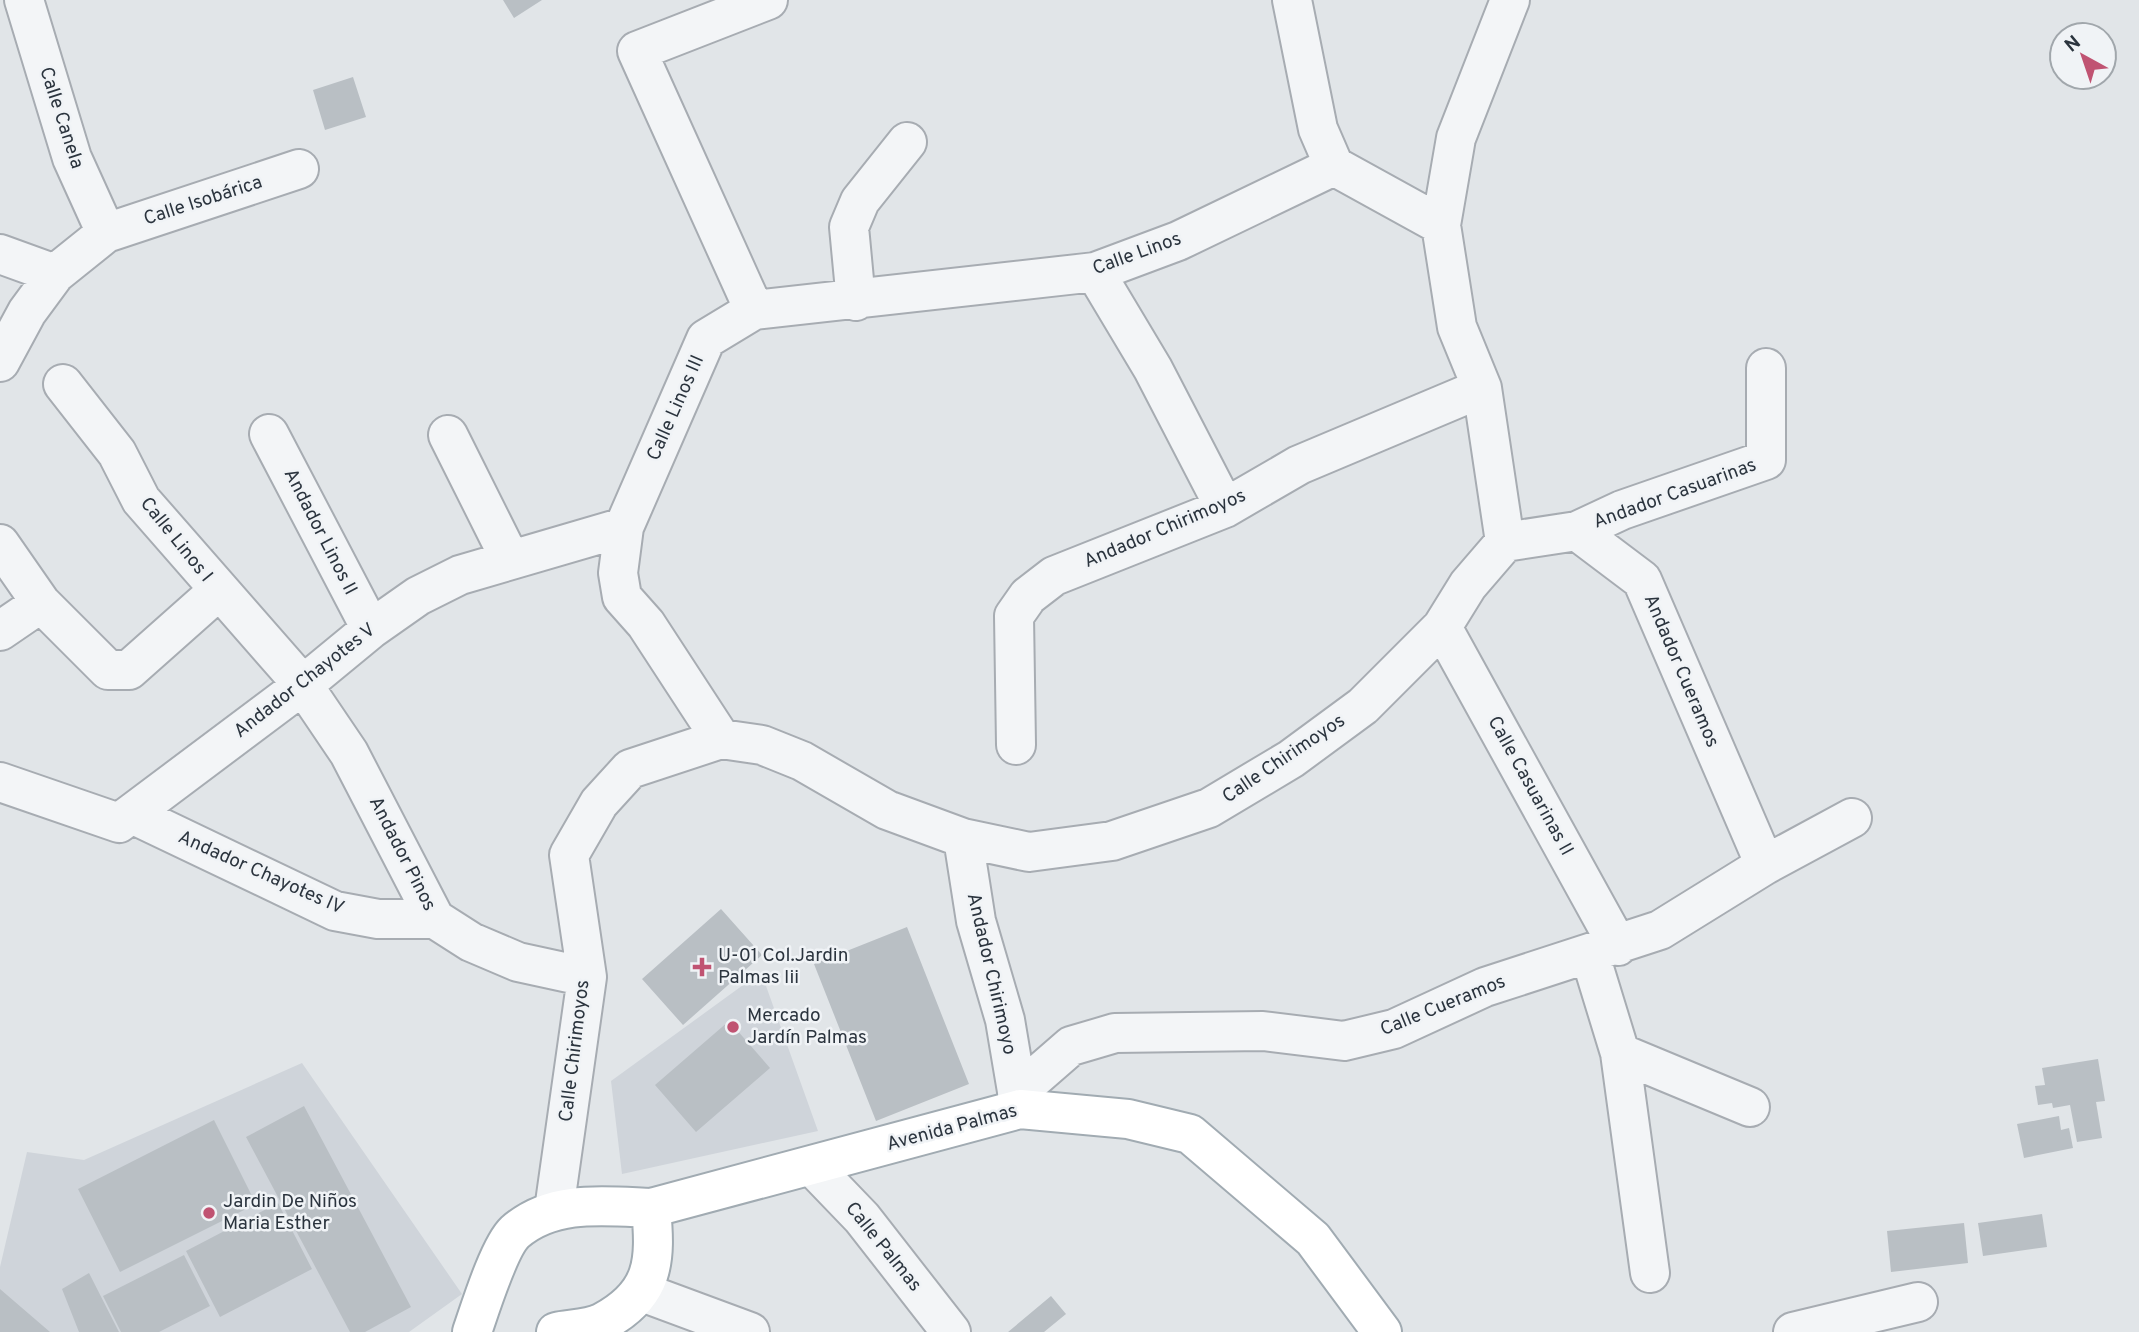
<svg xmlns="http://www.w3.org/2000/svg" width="2139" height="1332" viewBox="0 0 2139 1332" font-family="Overpass,sans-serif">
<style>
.built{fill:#cfd4da}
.building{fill:#b9bfc4}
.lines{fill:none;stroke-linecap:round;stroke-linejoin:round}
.minor-casing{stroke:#a7acb2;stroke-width:42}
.major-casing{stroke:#a1abb2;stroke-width:42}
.minor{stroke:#f3f5f7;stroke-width:38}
.major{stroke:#fff;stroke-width:38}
.poi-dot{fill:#c05372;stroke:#f0f3f6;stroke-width:2.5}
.labels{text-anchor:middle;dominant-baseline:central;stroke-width:5;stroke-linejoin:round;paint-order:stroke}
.street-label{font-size:19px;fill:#2b343e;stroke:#f0f3f6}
.poi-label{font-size:19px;fill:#2b343e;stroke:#f0f3f6;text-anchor:start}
</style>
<rect width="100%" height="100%" fill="#e1e5e8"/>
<!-- built -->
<path class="built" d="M761 972 818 1131 622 1174 611 1081Z
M302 1063 462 1294 409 1332H0V1267L27 1152 84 1160Z"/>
<!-- building -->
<path class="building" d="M503 0H542L514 18Z
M353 77 366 117 325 130 313 90Z
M721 909 762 955 683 1025 642 979Z
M907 927 969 1084 876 1121 814 964Z
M729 1021 770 1068 696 1132 655 1085Z
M2098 1059 2105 1101 2096 1102 2102 1138 2077 1142 2070 1105 2053 1108 2052 1103 2038 1105 2035 1086 2045 1085 2042 1068Z
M304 1106 411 1307 365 1332H350L246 1137Z
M2059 1116 2061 1130 2069 1128 2073 1148 2024 1158 2017 1124Z
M214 1120 256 1204 120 1272 78 1189Z
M278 1203 312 1269 220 1317 186 1251Z
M2042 1214 2047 1247 1983 1256 1978 1223Z
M1964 1223 1968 1263 1891 1272 1887 1231Z
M184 1255 210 1306 159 1332H121L103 1296Z
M89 1273 119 1332H79L62 1289Z
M0 1289 50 1332H0Z
M1051 1296 1066 1314 1044 1332H1008Z"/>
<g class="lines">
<!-- minor casing -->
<g class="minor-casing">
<path id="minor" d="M24 0 72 158 106 233
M1292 0 1318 129 1334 166
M1334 166 1441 225
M0 254 55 274
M1095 272 1153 369 1225 508
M856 301 849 227 860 201 907 142
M754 310 637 51 768 0
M0 362 27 312 55 274 106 233 299 169
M63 384 117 453 141 500 303 685 349 753 435 919 471 942 518 962 587 977
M269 434 371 629
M448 435 510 559
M1577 531 1642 580 1765 865
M1505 542 1577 531 1622 510 1766 460V368
M0 544 41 603 108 670H129L218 591
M1442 627 1618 946
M0 631 41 603
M721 739 646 624 622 597 618 573 624 527 706 339 754 310 1095 272 1178 241 1334 166
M1016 745 1014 616 1028 596 1054 576 1225 508 1299 465 1482 388
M0 782 119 823 303 685 371 629 418 596 460 575 624 527
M132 814 335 911 378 919H435
M963 838 976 921 1005 1020 1020 1109
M1590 955 1620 1053 1650 1273
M1620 1053 1750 1107
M1017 1093 1071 1046 1115 1033 1263 1031 1344 1041 1394 1029 1485 987 1660 930 1765 865 1852 818
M812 1166 862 1218 951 1332
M554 1210 587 977 569 855 599 803 630 769 721 739 762 745 802 761 887 810 963 838 1029 852 1112 841 1209 808 1291 759 1363 706 1442 627 1468 585 1505 542 1482 388 1457 327 1441 225 1456 138 1510 0
M642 1292 750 1332
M1793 1332 1918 1302"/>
</g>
<!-- major casing -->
<g class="major-casing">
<path id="major" d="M472 1332C480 1309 499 1247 515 1232 553 1199 605 1206 651 1208L1020 1109 1128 1119 1190 1134 1313 1239 1382 1332
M556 1332C570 1329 591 1329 603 1322 655 1294 656 1261 651 1208"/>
</g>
<!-- minor -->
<use href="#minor" class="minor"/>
<!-- major -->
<use href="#major" class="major"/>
</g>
<!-- markers -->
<g class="poi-dot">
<path d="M698.5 956.5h7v7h7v7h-7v7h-7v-7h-7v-7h7z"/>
<circle cx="733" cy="1027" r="7"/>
<circle cx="209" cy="1213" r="7"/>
</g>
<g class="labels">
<!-- street labels -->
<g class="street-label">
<text transform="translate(61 118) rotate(72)">Calle Canela</text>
<text transform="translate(203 201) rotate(-18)">Calle Isobárica</text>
<text transform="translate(1137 254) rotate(-20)">Calle Linos</text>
<text transform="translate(676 408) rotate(-66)">Calle Linos III</text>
<text transform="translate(1675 494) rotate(-20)">Andador Casuarinas</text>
<text transform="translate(1165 529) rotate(-23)">Andador Chirimoyos</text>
<text transform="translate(320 532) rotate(63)">Andador Linos II</text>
<text transform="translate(176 540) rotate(51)">Calle Linos I</text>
<text transform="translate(1681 671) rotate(67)">Andador Cueramos</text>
<text transform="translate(305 681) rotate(-38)">Andador Chayotes V</text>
<text transform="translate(1284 759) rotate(-34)">Calle Chirimoyos</text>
<text transform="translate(1530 786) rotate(61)">Calle Casuarinas II</text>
<text transform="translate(402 854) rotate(63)">Andador Pinos</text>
<text transform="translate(261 873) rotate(24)">Andador Chayotes IV</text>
<text transform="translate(991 974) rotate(77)">Andador Chirimoyo</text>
<text transform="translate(1443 1006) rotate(-22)">Calle Cueramos</text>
<text transform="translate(575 1051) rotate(-83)">Calle Chirimoyos</text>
<text transform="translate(952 1128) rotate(-15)">Avenida Palmas</text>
<text transform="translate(883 1247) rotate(51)">Calle Palmas</text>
</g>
<!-- poi labels -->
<g class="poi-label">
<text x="718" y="956">U-01 Col.Jardin<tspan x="718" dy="22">Palmas Iii</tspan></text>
<text x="747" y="1016">Mercado<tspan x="747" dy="22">Jardín Palmas</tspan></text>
<text x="223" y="1202">Jardin De Niños<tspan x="223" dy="22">Maria Esther</tspan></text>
</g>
</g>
<!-- north arrow -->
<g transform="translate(2083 56) rotate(320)"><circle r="33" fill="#f0f3f6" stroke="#a1a7ac" stroke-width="2"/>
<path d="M0-5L12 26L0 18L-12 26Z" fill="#c05372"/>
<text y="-10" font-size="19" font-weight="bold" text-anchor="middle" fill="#2b343e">N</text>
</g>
</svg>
